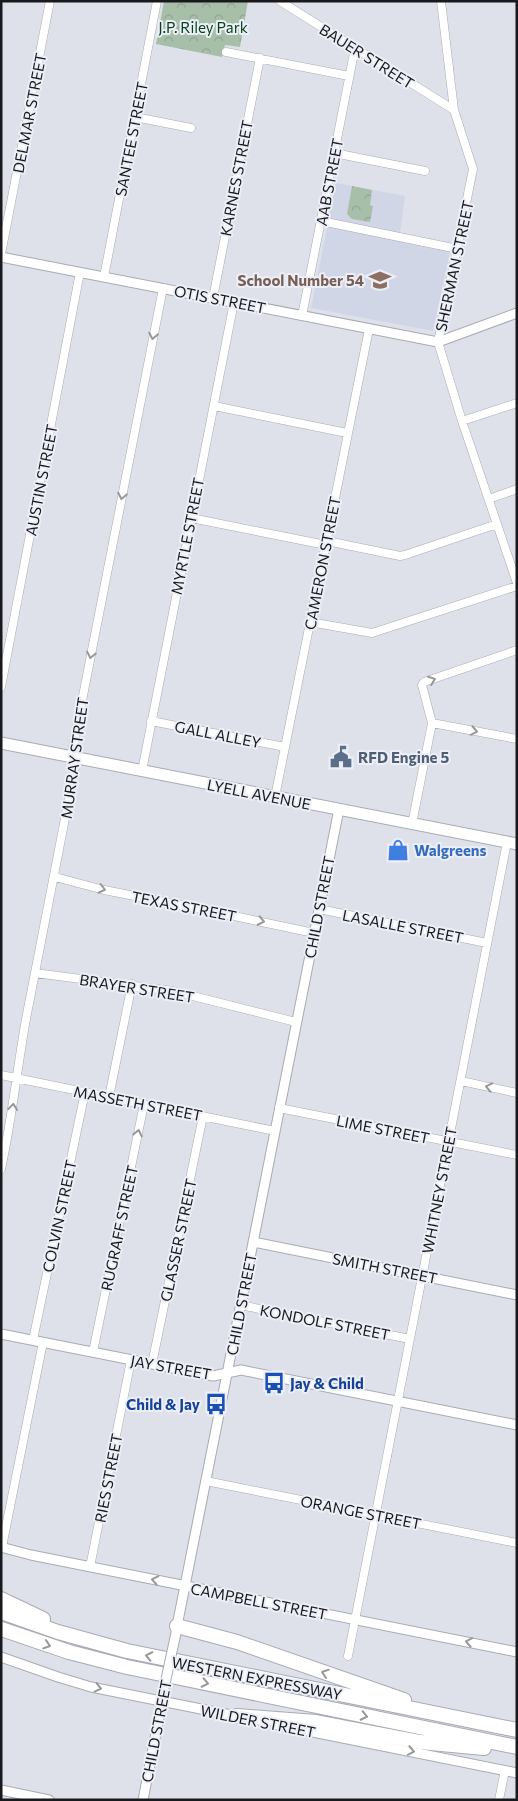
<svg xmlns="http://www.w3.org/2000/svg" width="518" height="1801" viewBox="0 0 518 1801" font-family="Commissioner,sans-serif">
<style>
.built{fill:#d0d6e5}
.park{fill:url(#park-crowns)}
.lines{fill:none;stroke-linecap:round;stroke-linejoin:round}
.minor-casing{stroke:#a8abb3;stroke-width:9}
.tertiary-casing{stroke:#a8abb3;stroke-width:11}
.primary-casing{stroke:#a8abb3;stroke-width:13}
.motorway-casing{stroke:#a8abb3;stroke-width:16}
.minor{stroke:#fff;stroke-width:8}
.tertiary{stroke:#fff;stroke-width:9}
.primary{stroke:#fff;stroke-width:11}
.motorway{stroke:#fff;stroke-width:14}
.tertiary-bridge-casing{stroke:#a8abb3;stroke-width:11;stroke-linecap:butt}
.tertiary-bridge{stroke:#fff;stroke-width:9}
.oneway{stroke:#979899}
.labels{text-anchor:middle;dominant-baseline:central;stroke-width:4;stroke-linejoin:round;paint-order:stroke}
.park-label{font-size:15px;fill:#054218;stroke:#eceff7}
.street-label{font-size:15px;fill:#18191c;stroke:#eceff7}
.education-label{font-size:15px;font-weight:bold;fill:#785e54;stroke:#eceff7;text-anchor:end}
.service-label{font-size:15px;font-weight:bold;fill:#4e5e75;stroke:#eceff7;text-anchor:start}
.shop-label{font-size:15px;font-weight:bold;fill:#366cbe;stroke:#eceff7;text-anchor:start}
.transit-label{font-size:15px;font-weight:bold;fill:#164399;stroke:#eceff7;text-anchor:start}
</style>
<defs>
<pattern id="park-crowns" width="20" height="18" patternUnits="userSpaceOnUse" patternTransform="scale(1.25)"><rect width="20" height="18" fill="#a7bfa9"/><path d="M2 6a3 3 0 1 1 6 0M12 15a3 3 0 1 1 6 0" fill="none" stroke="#8fa491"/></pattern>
</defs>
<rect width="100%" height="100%" fill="#dee1ea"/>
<!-- built -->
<path class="built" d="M336 183 405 196 399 240 450 252 433 331 311 308Z"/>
<!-- park -->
<path class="park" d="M164 1H248L240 47 225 45 222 57 156 44Z
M352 186 372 190 370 205 366 204 373 206 370 222 352 219 347 214Z"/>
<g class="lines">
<!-- minor casing -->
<g class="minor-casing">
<path id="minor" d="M280 1 454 110
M441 1 454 110 473 169 438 342 462 421 517 583
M226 52 349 76
M135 117 191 128
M334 153 425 171
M321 221 458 249
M1 254 50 1
M104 277 157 1
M213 298 260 58
M302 316 355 48
M214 406 347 433
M462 421 517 403
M489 499 517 489
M191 518 326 545
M327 541 400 556 405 555 497 524
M310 622 372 633 517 586
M1 687 80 272
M151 721 285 747
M432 723 517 739
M142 771 234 302
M275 797 369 329
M412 824 432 723 422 685 424 682 517 650
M55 877 104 890 196 908 314 933
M319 909 487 943
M35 973 173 991 296 1022
M1 1075 275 1131
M461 1081 517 1093
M109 1097 132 984
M279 1108 517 1155
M1 1169C12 1119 17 1069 26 1019 42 935 59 851 75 767L71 757 163 288
M240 1305 410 1339
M33 1340 85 1092
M93 1352 144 1104
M152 1364 203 1116
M206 1481 517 1543
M2 1547 43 1342
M90 1567 131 1360
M348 1656 507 842
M499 1800 505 1770"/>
</g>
<!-- tertiary casing -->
<g class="tertiary-casing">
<path id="tertiary" d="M1 257 438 342 517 313
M253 1242 517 1295
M1 1334 213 1376 241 1370 517 1425
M1 1547 31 1555 517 1652
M176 1631 339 809
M1 1657 58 1677 91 1687 241 1717
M278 1725 517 1773
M1 1790 49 1800
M143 1800 163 1697"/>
</g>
<!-- primary casing -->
<g class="primary-casing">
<path id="primary" d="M1 743 517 844"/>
</g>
<!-- motorway casing -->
<g class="motorway-casing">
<path id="motorway" d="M1 1599 43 1619
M1 1612 58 1632 127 1651 517 1730
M177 1626 237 1642 404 1700
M1 1629 69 1652 127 1667 517 1747
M237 1716 316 1722 420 1742 484 1748"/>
</g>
<!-- minor -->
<use href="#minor" class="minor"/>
<!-- tertiary -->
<use href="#tertiary" class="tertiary"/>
<!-- primary -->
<use href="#primary" class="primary"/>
<!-- motorway -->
<use href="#motorway" class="motorway"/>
<!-- tertiary-bridge casing -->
<g class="tertiary-bridge-casing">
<path id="tertiary-bridge" d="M163 1693 176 1633"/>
</g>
<!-- tertiary-bridge -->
<use href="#tertiary-bridge" class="tertiary-bridge"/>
</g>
<!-- one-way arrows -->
<defs><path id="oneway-chevron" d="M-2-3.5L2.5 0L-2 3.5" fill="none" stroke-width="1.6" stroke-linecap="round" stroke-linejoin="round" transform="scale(1.25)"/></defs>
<g class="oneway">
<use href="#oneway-chevron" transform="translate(153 336) rotate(101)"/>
<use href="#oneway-chevron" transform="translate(122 496) rotate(101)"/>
<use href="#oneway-chevron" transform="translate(91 655) rotate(101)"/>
<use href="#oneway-chevron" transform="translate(432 680) rotate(-21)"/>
<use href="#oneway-chevron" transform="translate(474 731) rotate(11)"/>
<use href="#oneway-chevron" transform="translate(102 889) rotate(14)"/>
<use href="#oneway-chevron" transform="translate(261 921) rotate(12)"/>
<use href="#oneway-chevron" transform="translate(489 1087) rotate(-168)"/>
<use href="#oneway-chevron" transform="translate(13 1107) rotate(-84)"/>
<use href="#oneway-chevron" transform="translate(138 1133) rotate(-78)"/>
<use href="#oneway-chevron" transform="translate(155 1580) rotate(-169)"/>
<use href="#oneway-chevron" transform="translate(469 1642) rotate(-169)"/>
<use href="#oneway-chevron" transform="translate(47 1645) rotate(18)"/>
<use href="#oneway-chevron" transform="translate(149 1656) rotate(-168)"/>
<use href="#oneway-chevron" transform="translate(325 1673) rotate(-161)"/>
<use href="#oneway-chevron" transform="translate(205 1683) rotate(12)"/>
<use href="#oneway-chevron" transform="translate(98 1688) rotate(13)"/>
<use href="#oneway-chevron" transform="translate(364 1716) rotate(12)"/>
<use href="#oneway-chevron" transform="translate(411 1751) rotate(11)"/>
</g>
<!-- icons -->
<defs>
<g id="school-bare" transform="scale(1.725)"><path d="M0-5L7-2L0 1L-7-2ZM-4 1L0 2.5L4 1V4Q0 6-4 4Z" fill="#8d6e63" stroke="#eceff7" stroke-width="2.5" paint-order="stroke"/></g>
<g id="civic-bare" transform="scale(1.725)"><path d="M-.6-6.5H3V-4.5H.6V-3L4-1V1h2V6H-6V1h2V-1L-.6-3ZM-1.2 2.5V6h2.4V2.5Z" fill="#5c6f8a" stroke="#eceff7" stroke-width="2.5" paint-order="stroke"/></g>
<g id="shop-bare" transform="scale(1.725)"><path d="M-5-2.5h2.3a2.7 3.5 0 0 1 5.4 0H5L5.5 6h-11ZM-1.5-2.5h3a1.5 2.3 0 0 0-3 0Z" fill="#3f7fe0" stroke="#eceff7" stroke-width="2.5" paint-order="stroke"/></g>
<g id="bus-bare" transform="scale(1.725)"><path d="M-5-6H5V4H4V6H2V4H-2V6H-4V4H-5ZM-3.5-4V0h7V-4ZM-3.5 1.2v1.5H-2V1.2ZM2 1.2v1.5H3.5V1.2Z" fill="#1a4fb4" stroke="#eceff7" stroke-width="2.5" paint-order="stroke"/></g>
</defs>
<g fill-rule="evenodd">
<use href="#school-bare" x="380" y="280"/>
<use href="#civic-bare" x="341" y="757"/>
<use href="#shop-bare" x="398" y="850"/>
<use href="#bus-bare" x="274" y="1383"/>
<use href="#bus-bare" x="216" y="1404"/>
</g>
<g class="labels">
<!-- park labels -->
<g class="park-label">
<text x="203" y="27">J.P. Riley Park</text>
</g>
<!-- street labels -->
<g class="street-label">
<text transform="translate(367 56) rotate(32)">BAUER STREET</text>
<text transform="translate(29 113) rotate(-79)">DELMAR STREET</text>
<text transform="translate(131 139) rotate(-79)">SANTEE STREET</text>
<text transform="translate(236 178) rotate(-79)">KARNES STREET</text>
<text transform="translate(329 182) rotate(-79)">AAB STREET</text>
<text transform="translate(454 266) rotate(-78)">SHERMAN STREET</text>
<text transform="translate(220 299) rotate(11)">OTIS STREET</text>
<text transform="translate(41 480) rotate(-79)">AUSTIN STREET</text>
<text transform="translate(187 536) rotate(-79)">MYRTLE STREET</text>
<text transform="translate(322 563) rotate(-79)">CAMERON STREET</text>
<text transform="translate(218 734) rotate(11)">GALL ALLEY</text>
<text transform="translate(74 758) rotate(-82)">MURRAY STREET</text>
<text transform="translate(259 794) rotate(11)">LYELL AVENUE</text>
<text transform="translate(184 906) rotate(11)">TEXAS STREET</text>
<text transform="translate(319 907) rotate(-79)">CHILD STREET</text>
<text transform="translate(403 926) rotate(11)">LASALLE STREET</text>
<text transform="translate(137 988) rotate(9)">BRAYER STREET</text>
<text transform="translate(138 1103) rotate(11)">MASSETH STREET</text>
<text transform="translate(383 1129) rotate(11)">LIME STREET</text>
<text transform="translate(439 1190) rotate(-79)">WHITNEY STREET</text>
<text transform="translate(59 1216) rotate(-78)">COLVIN STREET</text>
<text transform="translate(119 1228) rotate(-78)">RUGRAFF STREET</text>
<text transform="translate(178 1240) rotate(-78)">GLASSER STREET</text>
<text transform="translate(385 1268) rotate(11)">SMITH STREET</text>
<text transform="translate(241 1304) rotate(-79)">CHILD STREET</text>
<text transform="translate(325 1322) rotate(11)">KONDOLF STREET</text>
<text transform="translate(171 1367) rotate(10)">JAY STREET</text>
<text transform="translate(108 1478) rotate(-79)">RIES STREET</text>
<text transform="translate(361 1512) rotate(11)">ORANGE STREET</text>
<text transform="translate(259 1601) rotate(11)">CAMPBELL STREET</text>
<text transform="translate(257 1678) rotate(11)">WESTERN EXPRESSWAY</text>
<text transform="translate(258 1721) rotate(11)">WILDER STREET</text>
<text transform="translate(156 1731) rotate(-79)">CHILD STREET</text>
</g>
<!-- education labels -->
<g class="education-label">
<text x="364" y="280">School Number 54</text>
</g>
<!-- service labels -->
<g class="service-label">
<text x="358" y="757">RFD Engine 5</text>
</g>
<!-- shop labels -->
<g class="shop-label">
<text x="414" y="850">Walgreens</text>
</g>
<!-- transit labels -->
<g class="transit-label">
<text x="290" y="1383">Jay &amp; Child</text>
<text x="200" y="1404" text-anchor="end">Child &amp; Jay</text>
</g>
</g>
<!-- border -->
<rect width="518" height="1801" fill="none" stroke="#18191c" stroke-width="5"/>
</svg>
